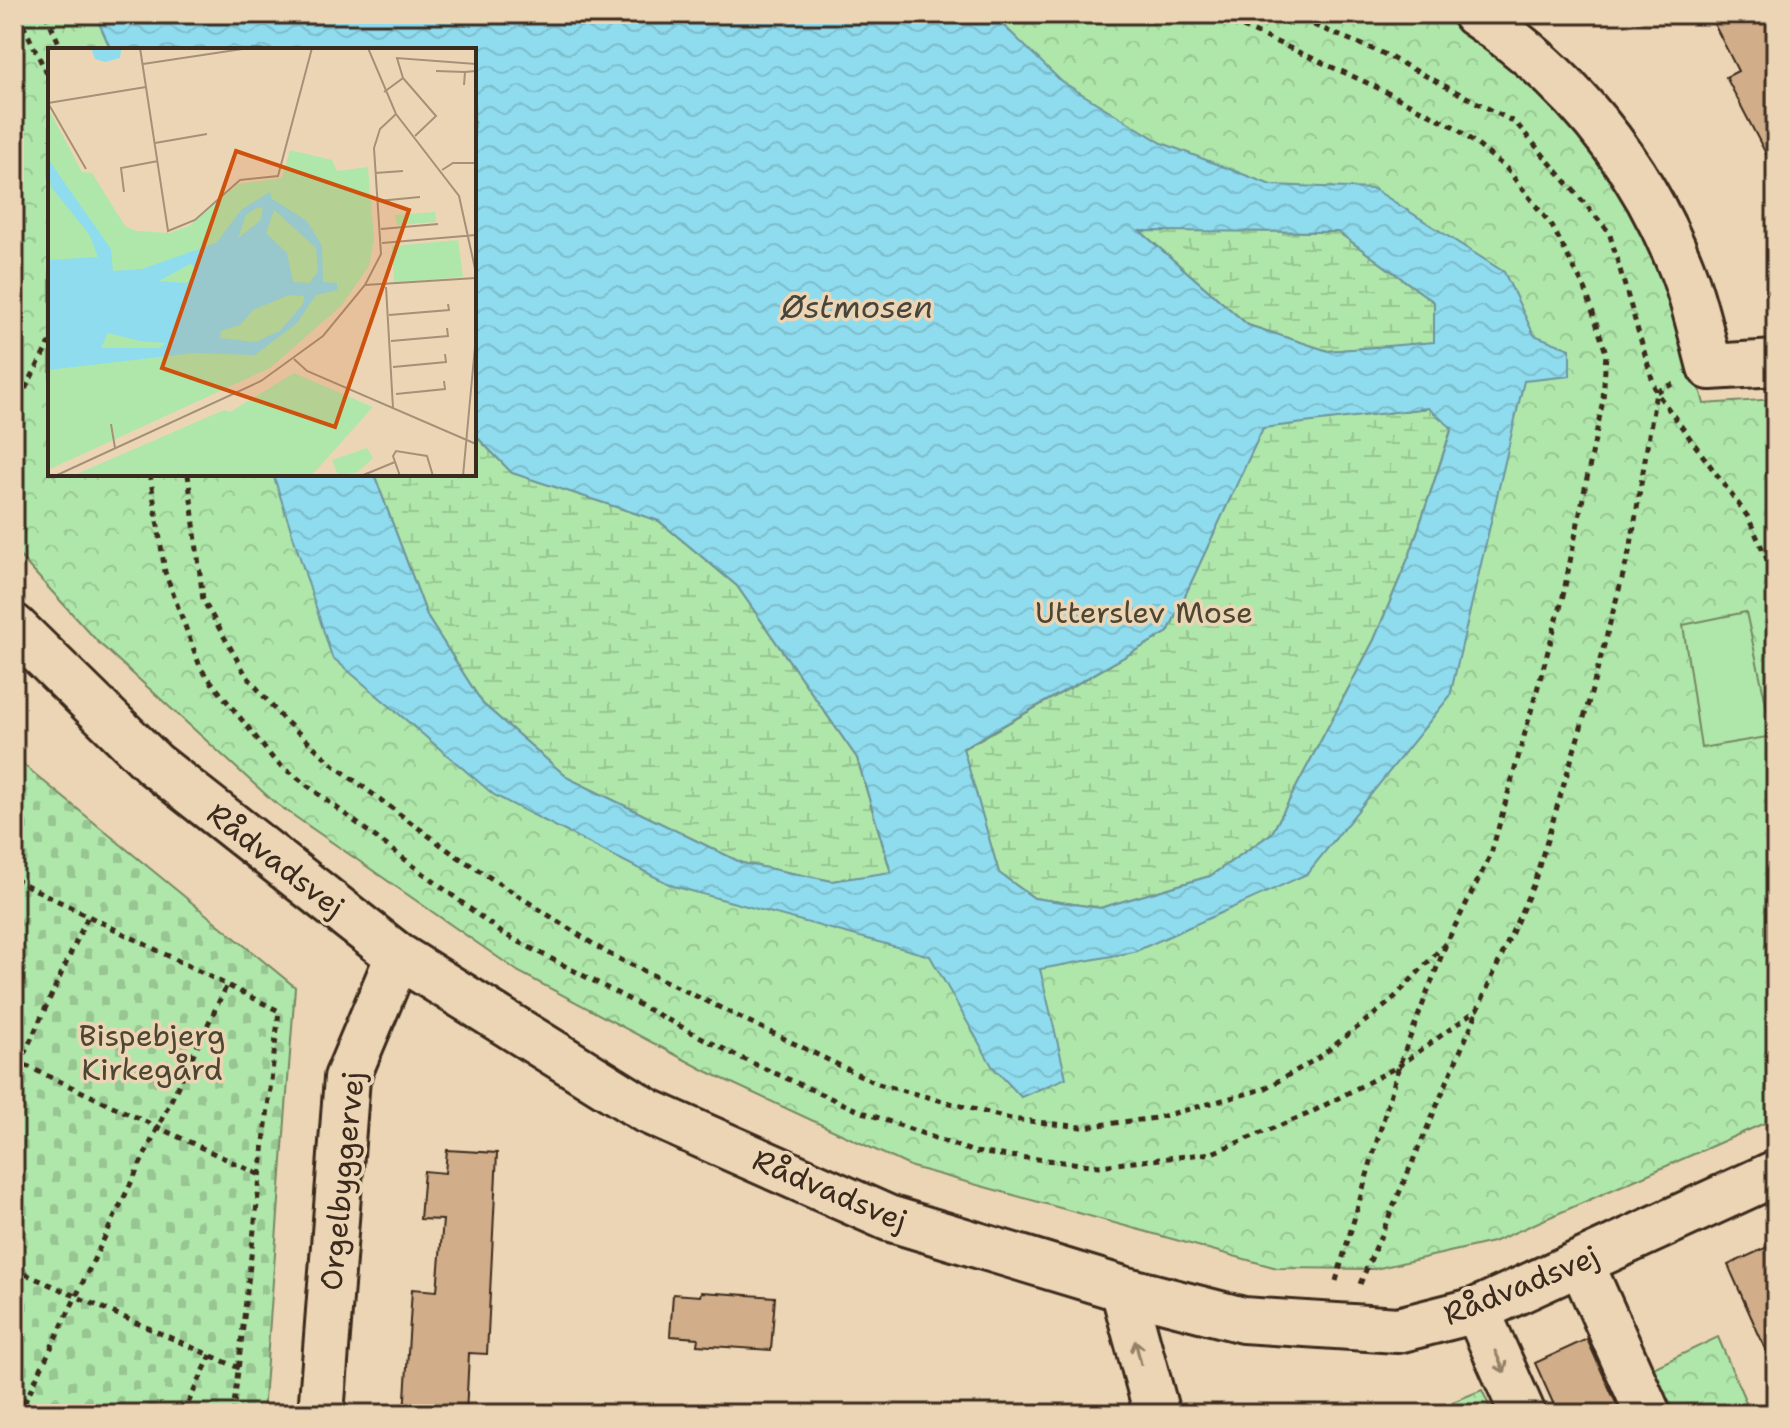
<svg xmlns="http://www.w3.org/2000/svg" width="1790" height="1428" viewBox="0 0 1790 1428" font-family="'Shantell Sans',sans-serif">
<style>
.forest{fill:url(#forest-crowns);stroke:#758864;stroke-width:2;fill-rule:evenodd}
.wetland{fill:url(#wetland-marsh);stroke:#758864;stroke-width:2}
.cemetery{fill:url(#cemetery-stones);stroke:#758864;stroke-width:2}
.pitch{fill:#afe7aa;stroke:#758864;stroke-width:2}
.water{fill:url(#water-waves);stroke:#6d959b;stroke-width:2;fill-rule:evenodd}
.building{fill:#d1ae89;stroke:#3b2a1e;stroke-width:2}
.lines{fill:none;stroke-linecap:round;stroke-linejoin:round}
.minor-casing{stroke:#3b2a1e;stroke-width:50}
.path{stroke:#3b2a1e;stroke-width:5;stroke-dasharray:6 6;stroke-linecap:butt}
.minor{stroke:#ecd5b4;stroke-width:44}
.oneway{stroke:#948069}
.labels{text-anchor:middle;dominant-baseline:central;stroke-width:7;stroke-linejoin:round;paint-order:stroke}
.park-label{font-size:30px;fill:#4c4633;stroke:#ecd5b4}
.street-label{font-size:30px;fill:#3b2a1e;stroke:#ecd5b4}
.water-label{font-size:32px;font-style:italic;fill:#48453d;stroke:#ecd5b4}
.inset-road{fill:none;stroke:#a59178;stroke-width:2}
.view{fill:#ce520f;fill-opacity:0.15;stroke:#ce520f;stroke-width:4}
.inset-edge{fill:none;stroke:#3b2a1e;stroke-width:4}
</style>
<defs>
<pattern id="forest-crowns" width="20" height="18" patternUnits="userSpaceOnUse" patternTransform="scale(2)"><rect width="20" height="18" fill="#afe7aa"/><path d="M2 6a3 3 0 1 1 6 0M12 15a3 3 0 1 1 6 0" fill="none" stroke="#97c692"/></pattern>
<pattern id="wetland-marsh" width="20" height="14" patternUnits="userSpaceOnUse" patternTransform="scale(2)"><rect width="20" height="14" fill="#afe7aa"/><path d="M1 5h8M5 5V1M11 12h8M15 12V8" fill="none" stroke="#97c692"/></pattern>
<pattern id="cemetery-stones" width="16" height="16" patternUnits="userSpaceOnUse" patternTransform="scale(2)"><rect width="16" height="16" fill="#afe7aa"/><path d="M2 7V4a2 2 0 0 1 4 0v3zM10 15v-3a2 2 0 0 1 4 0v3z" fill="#97c692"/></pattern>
<pattern id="water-waves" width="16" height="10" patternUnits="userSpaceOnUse" patternTransform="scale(2)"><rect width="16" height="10" fill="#8fdcee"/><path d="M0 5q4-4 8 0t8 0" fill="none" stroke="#7cbdcc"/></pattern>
</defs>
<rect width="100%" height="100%" fill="#ecd5b4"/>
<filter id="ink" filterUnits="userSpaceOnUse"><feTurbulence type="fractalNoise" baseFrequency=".0125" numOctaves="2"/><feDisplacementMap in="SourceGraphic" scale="16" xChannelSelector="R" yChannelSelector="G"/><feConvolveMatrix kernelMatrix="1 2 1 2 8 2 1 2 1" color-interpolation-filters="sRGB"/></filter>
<g filter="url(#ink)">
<!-- forest -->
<path class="forest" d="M14 14H1433L1447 20 1549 93 1625 185 1669 270 1704 404 1776 399V1118L1493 1242 1375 1269 1277 1268 912 1167 706 1071 519 972 274 802 98 642 14 550ZM50 50H474V474H50Z
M1718 1337 1751 1414H1668L1649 1370Z
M1482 1390 1493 1414H1423Z"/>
<!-- wetland -->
<path class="wetland" d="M1139 230 1338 232 1434 302V343L1328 351 1248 325Z
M1428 408 1452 427 1410 554 1374 640 1272 833 1210 876 1100 908 1034 898 999 873 963 749 1168 632 1263 427Z
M474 434 512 473 659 521 737 586 857 758 891 873 832 881 742 863 568 778 483 704 428 618 374 474H474Z"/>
<!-- cemetery -->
<path class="cemetery" d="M14 757 295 987 263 1414H14Z"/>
<!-- pitch -->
<path class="pitch" d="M1746 612 1773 736 1701 748 1683 625Z"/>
<!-- water -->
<path class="water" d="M95 14H992L1061 81 1162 143 1271 185 1374 189 1504 272 1534 335 1570 349V376L1524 381 1450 696 1307 874 1134 952 1040 969 1066 1078 1021 1097 992 1066 930 956 673 886 494 795 332 657 273 474H374L428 618 483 704 568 778 742 863 832 881 891 872 857 758 737 586 659 521 512 473 474 434V50H111ZM1140 231 1338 232 1434 302V342L1328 351 1248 325ZM1428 408 1452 428 1410 554 1374 640 1272 833 1210 876 1100 908 1034 898 999 873 963 748 1168 632 1263 428Z"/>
<!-- building -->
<path class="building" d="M1709 14H1776V173L1726 77 1738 71Z
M447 1150 497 1153 487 1354 469 1353 466 1414H404L412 1289 437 1291 443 1220 420 1219 424 1171 445 1173Z
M1776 1243V1373L1728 1265Z
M701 1292 775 1297 771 1350 697 1345 698 1338 670 1336 673 1294 700 1296Z
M1587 1339 1621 1414H1558L1535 1363Z"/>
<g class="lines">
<!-- minor casing -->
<g class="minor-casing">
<path id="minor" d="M1475 14C1569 76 1639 162 1681 267 1694 299 1701 334 1710 367L1776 363
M14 627 154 764 398 956 647 1111 888 1218 1123 1289 1243 1320 1398 1330 1477 1310 1776 1173
M1581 1263 1648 1414
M1123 1289 1157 1414
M1477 1310 1523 1414
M321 1414 347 1078 398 956"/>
</g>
<!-- path -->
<path class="path" d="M18 14 50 80
M46 14 62 50
M1673 384 1656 392 1748 517 1776 579
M14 410 50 342
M150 474 165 572 201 669 275 761 502 933 739 1057 857 1110 974 1152 1099 1166 1212 1153 1308 1114 1399 1066 1478 1009 1534 883 1589 701 1631 545 1656 392 1609 232 1516 123 1382 53 1287 14
M188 474 203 600 246 675 281 717 335 766 452 853 607 953 878 1084 1011 1119 1082 1127 1156 1118 1264 1089 1318 1058 1390 1002 1447 942 1491 854 1562 601 1603 400 1606 353 1586 291 1552 226 1506 168 1455 127 1372 85 1214 14
M14 879 279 1011 233 1414
M14 1060 260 1175
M14 1076 88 916
M14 1269 239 1368
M1336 1281 1399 1066 1446 944
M1360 1284 1478 1010
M19 1414 227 985
M183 1414 211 1355"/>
<!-- minor -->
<use href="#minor" class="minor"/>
</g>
<!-- one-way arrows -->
<defs><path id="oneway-shaft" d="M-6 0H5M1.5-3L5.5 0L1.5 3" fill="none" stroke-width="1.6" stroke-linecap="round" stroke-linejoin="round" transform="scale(2)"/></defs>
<g class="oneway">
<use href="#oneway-shaft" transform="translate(1138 1352) rotate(-104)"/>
<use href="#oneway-shaft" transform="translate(1500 1362) rotate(66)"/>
</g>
</g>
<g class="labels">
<!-- park labels -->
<g class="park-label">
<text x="1144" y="612">Utterslev Mose</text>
<text x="152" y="1035">Bispebjerg<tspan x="152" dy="34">Kirkegård</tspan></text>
</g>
<!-- street labels -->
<g class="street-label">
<text transform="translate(276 860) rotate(38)">Rådvadsvej</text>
<text transform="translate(342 1181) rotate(-84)">Orgelbyggervej</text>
<text transform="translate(830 1190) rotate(23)">Rådvadsvej</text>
<text transform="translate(1521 1285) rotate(-22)">Rådvadsvej</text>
</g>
<!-- water labels -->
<g class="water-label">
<text x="857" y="306">Østmosen</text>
</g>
</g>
<!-- overview -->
<g transform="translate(48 48)">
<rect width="428" height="428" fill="#ecd5b4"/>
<path d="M0 60 34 124 44 125 77 178 88 183 121 185 141 178 190 136 234 130 242 102 284 112 289 123 320 119 326 191 321 218 293 258 222 320 0 422ZM387 164 388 174 349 177 347 167ZM410 192 415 229 346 235 344 198ZM319 400 325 410 310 424 290 428 284 412Z" fill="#afe7aa"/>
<path d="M0 132 41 186 50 204 47 212H0ZM210 159 215 160 212 173 189 191 198 167ZM226 162 268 200 270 224 261 235 245 234 239 205 218 185ZM142 216 150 220 139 235 111 233ZM241 247 257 248 255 256 232 283 207 294 171 290 173 283 192 277 204 262ZM62 285 92 293 118 294 110 300H53Z" fill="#afe7aa"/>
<path d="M246 325 325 359 263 428H24L176 362 182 364Z" fill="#afe7aa"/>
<path d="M43 0H73V3L72 10 57 14 47 11ZM0 111 63 201 65 223 94 221 168 195 194 161 222 144 224 151 259 173 274 198 275 234 289 235V242L268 247 249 275 207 307 146 305 0 322V212L50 209 41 186 3 139ZM210 159 215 161 212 173 190 190 198 167ZM226 162 268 200 270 224 261 235 245 234 239 205 218 185ZM142 216 150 220 139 235 111 233ZM241 247 256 248 255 256 232 283 207 294 172 290 173 283 192 277 205 262ZM60 285 92 293 118 295 111 300H53Z" fill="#8fdcee" fill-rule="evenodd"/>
<path class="inset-road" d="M92 0 120 183 147 172 192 132 230 128 264 0M320 0 348 66 411 148 428 225M95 16 201 0M388 23 417 24M355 30 388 68 367 88M416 37 417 24 428 23M336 44 355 30 349 10 428 16M107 95 159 86M38 121 0 55 98 39M394 122 405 115H428M327 125 355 123M76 144 73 120 110 113M330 153 372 149M333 181 390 176M334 195 428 187M317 237 428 230M338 239 345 360M341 267 401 262 400 256M343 293 400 288 399 280M246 311 259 323 428 396M345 319 398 314 397 306M348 346 397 341 396 333M63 376 67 400M7 428 213 333 275 288 317 237 333 206 326 100 332 81 348 66M313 428 347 414M352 428 345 408 348 403 379 408 385 428M415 428 428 288"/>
<path class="view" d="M188 103 361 162 287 379 114 320Z"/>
<rect width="428" height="428" class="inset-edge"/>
</g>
<!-- margin -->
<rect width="1790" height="1428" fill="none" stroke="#ecd5b4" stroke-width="48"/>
<rect x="24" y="24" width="1742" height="1380" fill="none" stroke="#3b2a1e" stroke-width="3" filter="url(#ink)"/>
</svg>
